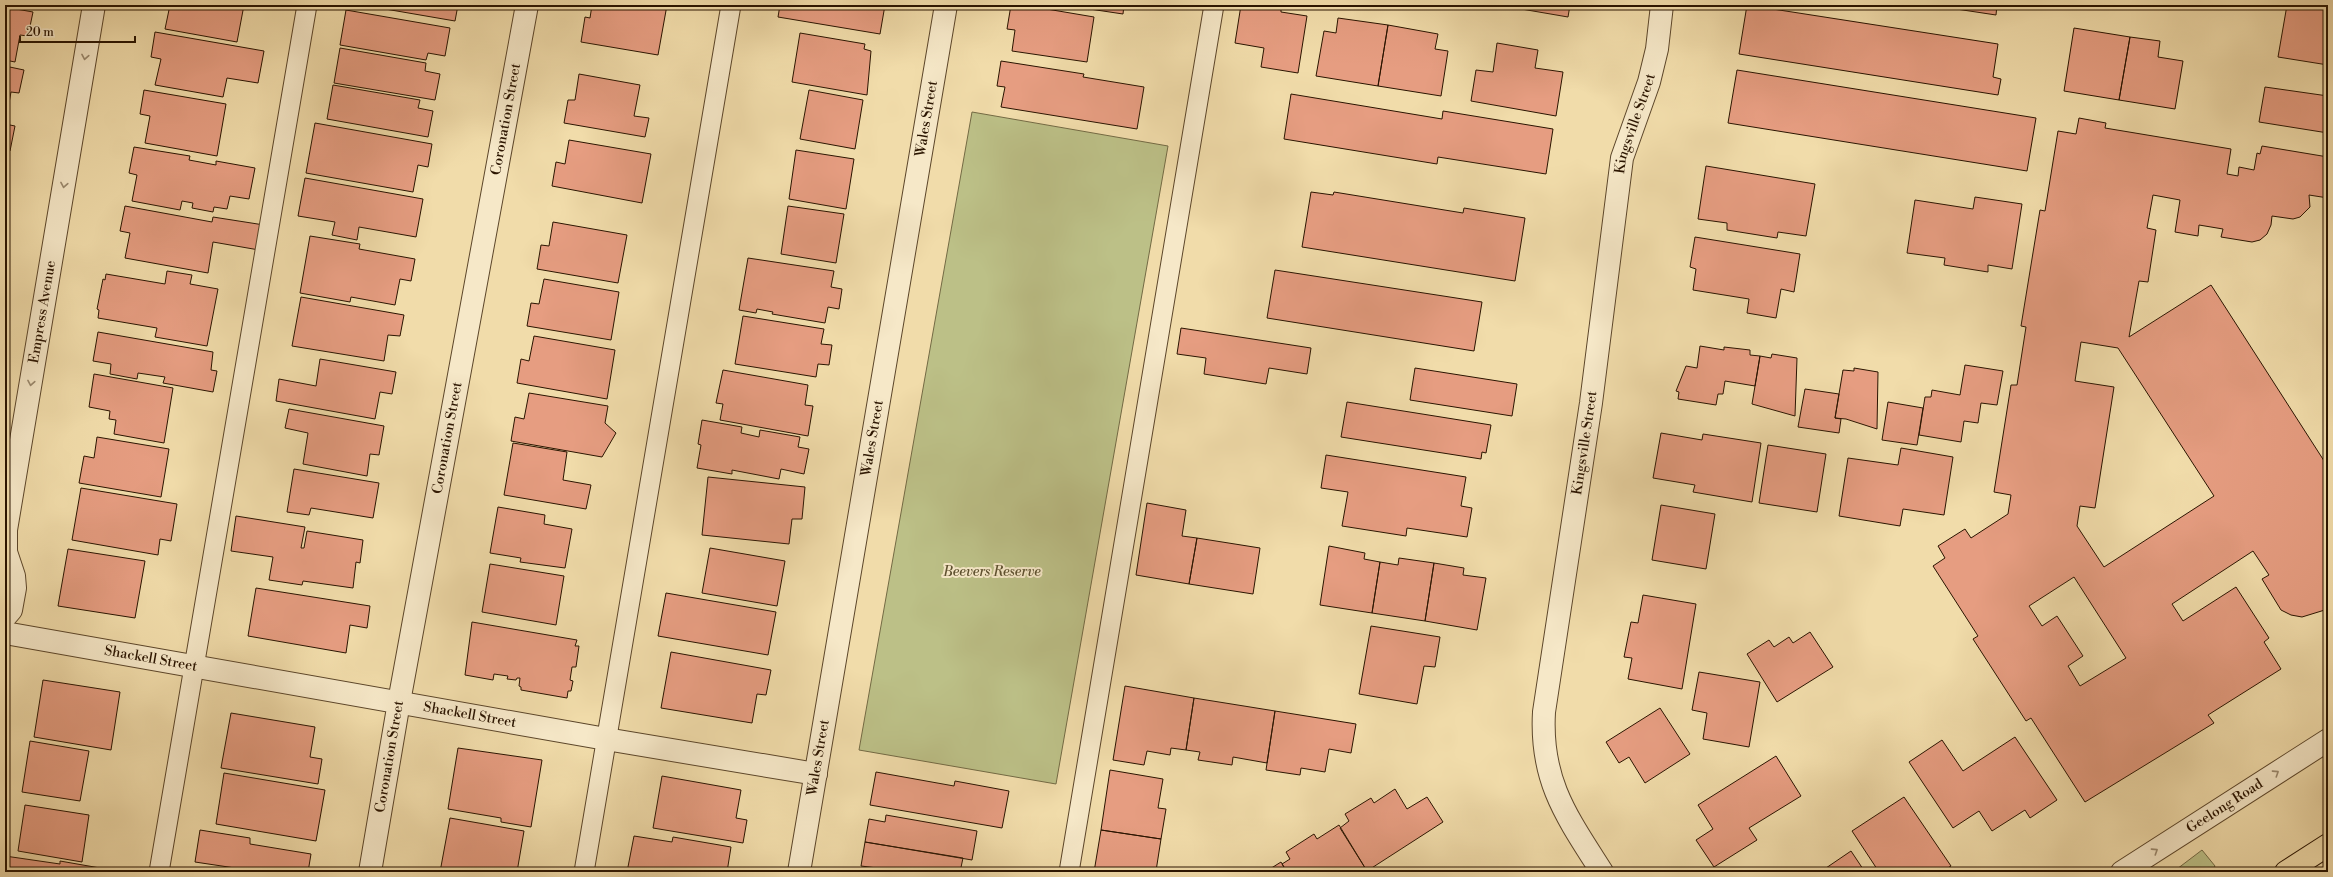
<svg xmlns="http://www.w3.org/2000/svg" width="2333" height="877" viewBox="0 0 2333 877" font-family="'Libre Bodoni',serif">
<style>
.green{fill:#bcc087;stroke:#736a44}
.building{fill:#e69d81;stroke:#2a1400;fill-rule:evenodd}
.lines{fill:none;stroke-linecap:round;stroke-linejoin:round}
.lane-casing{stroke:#5c462a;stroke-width:21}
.street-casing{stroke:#5c462a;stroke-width:24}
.highway-casing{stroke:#2a1400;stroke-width:24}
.lane{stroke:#f6e8c8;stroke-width:19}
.street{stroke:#f6e8c8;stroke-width:22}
.highway{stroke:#f1dcaa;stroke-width:22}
.oneway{stroke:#9a896e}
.labels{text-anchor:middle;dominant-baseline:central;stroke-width:4;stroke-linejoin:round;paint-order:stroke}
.street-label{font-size:14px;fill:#2a1400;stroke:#f6e8c8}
.park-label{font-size:14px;font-style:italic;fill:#5d502f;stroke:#f6e8c8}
</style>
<rect width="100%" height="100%" fill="#f1dcaa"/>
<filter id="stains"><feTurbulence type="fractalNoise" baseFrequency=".005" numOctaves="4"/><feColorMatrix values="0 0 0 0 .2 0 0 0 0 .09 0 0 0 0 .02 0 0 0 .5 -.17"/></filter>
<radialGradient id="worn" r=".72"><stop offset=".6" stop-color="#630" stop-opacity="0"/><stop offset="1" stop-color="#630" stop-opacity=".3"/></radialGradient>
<!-- green -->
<path class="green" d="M972 112 1168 146 1056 784 859 750Z
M2202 850 2215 866 2212 872H2173Z"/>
<!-- building -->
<path class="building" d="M170 5H244L237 42 165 29Z
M362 5H458L455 21Z
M592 5H667L658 55 581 42 585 17 590 18Z
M780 5H885L880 34 778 17Z
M1011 5H1023L1094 17 1087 62 1012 51 1015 30 1007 29Z
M1063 5H1124L1123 14Z
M1241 5 1281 8V12L1307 16 1298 73 1261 67 1264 48 1235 43Z
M1498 5H1570L1568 17Z
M1747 5 1998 44 1993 77 2001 79 1998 95 1739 54Z
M1943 5H1997L1996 15 1943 7Z
M2287 5H2328V65L2278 57Z
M5 7 33 12 28 36 20 35 15 62 5 60Z
M346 10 450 28 445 56 428 53 426 60 340 45Z
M1338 18 1388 25 1378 86 1316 76 1324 31 1336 33Z
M1388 25 1438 34 1435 49 1448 51 1441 96 1378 86Z
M2074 28 2130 37 2119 100 2064 91Z
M155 32 264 51 258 83 227 78 223 97 155 85 161 59 151 57Z
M800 33 865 44 864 49 871 51 867 95 792 82Z
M2130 37 2160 41 2158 57 2183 61 2175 109 2119 100Z
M1497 43 1538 50 1535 68 1563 72 1556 116 1471 101 1476 70 1493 72Z
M340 48 426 63 425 71 440 74 435 100 334 83Z
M1001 61 1084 74 1083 77 1144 87 1137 129 1001 107 1005 87 997 86Z
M5 66 24 70 19 93 11 92 6 120Z
M1737 70 2036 118 2027 171 1728 123Z
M579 74 640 85 634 116 649 118 645 137 564 123 568 100H575Z
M333 85 420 100 418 108 433 111 428 137 327 119Z
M2265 87 2328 96V133L2259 122Z
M144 90 226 104 217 156 145 143 150 116 140 114Z
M809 90 863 100 855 149 800 139Z
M1291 94 1442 119 1443 111 1553 129 1546 174 1438 157 1437 164 1284 139Z
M2079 118 2106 123 2105 128 2231 149 2227 174 2238 176 2239 167 2254 170 2257 153 2260 154 2262 146 2328 157V198L2309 195 2310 207 2300 217 2293 219 2272 216 2271 225 2267 234 2260 240 2252 242 2221 237 2223 229 2199 225 2198 236 2175 232 2180 200 2153 195 2147 228 2156 230 2148 282 2139 281 2129 337 2211 285 2328 467V609L2302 617 2291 615 2281 610 2262 579 2269 575 2253 551 2172 604 2183 621 2236 587 2269 638 2264 642 2281 669 2208 715 2214 723 2085 802 2031 718 2026 721 1973 639 1978 636 1933 566 1945 558 1938 546 1965 529 1971 538 2008 514 2011 495 1994 492 2011 385H2017L2026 327 2021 326 2040 210 2045 211 2058 131 2076 134ZM2081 342 2118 348 2214 496 2104 567 2077 526 2080 506 2095 508 2114 387 2075 381ZM2074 577 2126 658 2080 686 2068 666 2083 656 2057 616 2042 626 2029 606Z
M315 123 432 144 428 167 418 165 413 192 306 173Z
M5 124 15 126 10 151 5 150Z
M569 140 651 154 642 203 552 186 556 162 565 164Z
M134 147 190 156 189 160 216 165V161L255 168 249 199 230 196 227 209 214 207 213 212 192 208 193 203 182 201 180 210 132 201 137 175 129 173Z
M796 150 854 159 846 209 789 199Z
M1706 166 1815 184 1806 236 1778 232 1777 238 1727 230V223L1698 219Z
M305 178 423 199 416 237 359 227 357 240 332 235 335 222 298 216Z
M1311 192 1333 195 1334 192 1463 213 1464 208 1525 218 1515 281 1302 247Z
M1975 197 2022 204 2012 269 1988 265V272L1944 265 1945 258 1907 253 1915 200 1973 209Z
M125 206 212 222 213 217 264 225 259 250 213 242 208 273 125 258 130 233 120 231Z
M788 206 844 214 836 263 781 254Z
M553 222 627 235 618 283 537 269 541 245 549 246Z
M310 236 360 244 359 249 415 259 411 281 400 279 395 305 351 297 350 302 300 293Z
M1695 237 1800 254 1794 292 1781 289 1776 318 1747 313 1749 299 1693 290 1696 269 1690 267Z
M748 258 834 271 831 287 842 289 839 309 828 307 825 323 772 314 773 312 757 309 756 313 739 310Z
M1275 270 1482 302 1474 351 1267 318Z
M167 271 192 275 190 284 218 289 207 346 155 337 157 328 98 318 99 310 97 309 103 279 105 280 106 274 165 284Z
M544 279 619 292 611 340 527 326 531 303 539 304Z
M301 297 404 315 400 336 388 335 384 361 292 346Z
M743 316 824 329 821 344 832 345 829 365 818 364 816 377 735 364Z
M1181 328 1311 348 1307 374 1269 368 1266 384 1204 374 1206 358 1177 354Z
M98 332 213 352 211 370 217 371 213 392 163 383 165 377 138 373 137 379 110 374 111 364 93 361Z
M534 336 615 350 607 399 517 383 521 359 529 361Z
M1700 346 1724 350V347L1750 350V355L1760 356 1755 386 1725 381 1723 394H1718L1716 405 1678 399 1679 392 1676 391 1686 366 1697 368Z
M1772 354 1797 358 1795 416 1752 404 1760 356 1771 358Z
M320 359 396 372 392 394 380 392 375 419 276 401 279 379 316 386Z
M1965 365 2003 371 1997 405 1981 403 1978 423 1964 421 1961 442 1919 435 1925 397H1931L1932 390 1960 395Z
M1415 368 1517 384 1512 416 1410 400Z
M1854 368 1878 372 1877 429 1846 419 1835 418 1843 370 1854 371Z
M723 370 808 385 805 405 813 406 808 436 720 420 723 404 716 403Z
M94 374 173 388 164 443 114 434 116 420 109 419 110 411 89 407Z
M1805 389 1839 394 1835 418 1841 419 1839 433 1798 427Z
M529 393 608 406 605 423 616 433 602 457 511 441 515 417 524 419Z
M1347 402 1491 425 1486 453 1482 452 1481 459 1341 437Z
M1888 402 1923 408 1917 445 1882 440Z
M289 409 384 426 379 455 370 454 367 476 303 464 308 433 285 428Z
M702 420 742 427 741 433 759 437 760 430 800 437 798 447 809 449 804 474 781 469 779 479 732 470V474L697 468 701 445 698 444Z
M1661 433 1702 440 1703 434 1761 443 1752 502 1693 492 1695 485 1653 478Z
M97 437 169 449 161 497 79 483 84 456 94 458Z
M513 443 567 452 563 480 591 485 586 509 504 495Z
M1768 445 1826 454 1817 512 1759 503Z
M1901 448 1953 457 1944 515 1903 509 1900 526 1839 516 1848 458 1898 465Z
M1326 455 1466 477 1461 506 1472 508 1467 537 1407 528 1406 536 1342 526 1348 492 1321 488Z
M294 469 379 483 373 518 311 508 309 515 287 512Z
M708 477 805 487 802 519H792L789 544 702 535Z
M81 488 177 504 171 541 160 539 158 555 72 540Z
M1147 503 1186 510 1182 536 1197 538 1189 584 1136 575Z
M1661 505 1715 514 1706 569 1652 560Z
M498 507 545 515 544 524 572 529 565 568 520 562 521 558 490 553Z
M236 516 305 527 301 548H304L307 531 363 540 360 563 356 562 353 588 303 581 302 585 269 580 273 557 231 551Z
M1197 538 1260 548 1253 594 1189 584Z
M1329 546 1365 553 1364 559 1380 562 1372 613 1320 605Z
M710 548 785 561 777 606 702 593Z
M68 549 145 561 135 618 58 606Z
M1399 558 1434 563 1425 621 1372 613 1380 562 1398 565Z
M1434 563 1464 568 1463 575 1486 578 1477 630 1425 621Z
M490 564 564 576 556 625 482 612Z
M256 588 370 606 367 628 350 625 346 653 248 636Z
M666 593 776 612 768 655 658 636Z
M1643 595 1696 604 1682 689 1628 679 1632 658 1624 657 1631 622 1638 623Z
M472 622 577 640 575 646H579L576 667H572L570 680 573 681 571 691H568L567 698 521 690V687L519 686 520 678H517L516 680 507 679 508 676 494 674 493 680 465 675Z
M1371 626 1440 637 1435 667 1424 666 1417 704 1359 694Z
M1810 632 1833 667 1777 702 1747 654 1769 640 1774 647 1789 637 1793 643Z
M671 652 771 670 766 695 757 694 752 723 661 708Z
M1699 672 1760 682 1749 747 1703 739 1707 713 1692 710Z
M43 680 120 692 111 750 34 737Z
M1125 686 1194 698 1186 750 1171 748 1170 755 1147 751 1144 765 1113 760Z
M1194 698 1275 711 1267 763 1233 757 1232 765 1198 760 1200 752 1186 750Z
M1660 708 1690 754 1645 783 1629 757 1619 763 1606 742Z
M1275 711 1356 724 1351 753 1329 749 1325 772 1301 768 1300 775 1266 770Z
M231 713 315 727 310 757 322 759 318 784 221 768Z
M2015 737 2057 800 2030 818 2025 810 1992 831 1979 811 1953 828 1909 762 1942 740 1963 771Z
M30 741 89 751 80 801 22 792Z
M458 748 542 760 531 827 501 822V818L448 809Z
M1776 756 1801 796 1749 828 1757 840 1714 867 1696 840 1713 829 1698 805Z
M1110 770 1163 779 1158 808 1166 809 1161 839 1101 830Z
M876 772 954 786 955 781 1009 791 1002 828 870 805Z
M224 773 325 790 316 841 216 824Z
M662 776 741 790 736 818 747 820 743 843 653 828Z
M1395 789 1407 809 1427 797 1443 822 1367 871 1340 828 1349 821 1345 814 1371 798 1374 803Z
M1904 797 1951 866 1941 872H1879L1852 831Z
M25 805 89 815 82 862 18 851Z
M886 815 977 831 972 860 865 842 869 819 885 822Z
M450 818 524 831 517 872H440Z
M1339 825 1367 871 1287 872 1282 864 1290 859 1286 852 1314 834 1317 839Z
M200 830 250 838V844L311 854 308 872H234L235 868 195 862Z
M1101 830 1161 839 1156 871 1094 872Z
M634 836 672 842 673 837 731 847 727 872H627Z
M865 842 963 858 960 872H876L877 868 861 866Z
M1851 851 1865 872H1829L1826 868Z
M5 856 60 864V861L100 868 99 872H5Z
M1281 862 1287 872H1265Z"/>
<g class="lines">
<!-- lane casing -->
<g class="lane-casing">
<path id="lane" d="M159 872 307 5
M584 872 731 5
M1069 872 1214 5"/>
</g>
<!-- street casing -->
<g class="street-casing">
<g id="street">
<path id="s1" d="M5 617 11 610 15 588 14 576 6 552V530L94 5"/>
<path id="s2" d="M5 633 606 739 816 774"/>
<path id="s3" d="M370 872 399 702 527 5"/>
<path id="s4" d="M799 872 946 5"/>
<path id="s5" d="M1602 872C1567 817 1540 781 1544 712L1591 403 1622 158 1649 82 1657 49 1662 5"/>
<path id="s6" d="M2122 872 2328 740"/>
</g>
</g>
<!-- highway casing -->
<g class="highway-casing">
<path id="highway" d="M2286 872 2328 845"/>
</g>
<!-- lane -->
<use href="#lane" class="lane"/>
<!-- street -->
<use href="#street" class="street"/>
<!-- highway -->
<use href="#highway" class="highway"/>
</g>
<!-- one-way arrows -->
<defs><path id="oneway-chevron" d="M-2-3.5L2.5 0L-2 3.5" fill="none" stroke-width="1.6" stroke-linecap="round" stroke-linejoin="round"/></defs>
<g class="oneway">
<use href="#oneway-chevron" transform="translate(85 57) rotate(100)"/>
<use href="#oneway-chevron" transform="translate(64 185) rotate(100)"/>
<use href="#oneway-chevron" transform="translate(31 383) rotate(100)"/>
<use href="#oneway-chevron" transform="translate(2276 773) rotate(-33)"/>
<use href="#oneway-chevron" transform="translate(2155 851) rotate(-33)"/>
</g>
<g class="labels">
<!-- street labels -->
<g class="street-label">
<text stroke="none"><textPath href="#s4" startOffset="764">Wales Street</textPath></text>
<text stroke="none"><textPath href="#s3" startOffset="765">Coronation Street</textPath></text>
<text stroke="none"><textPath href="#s5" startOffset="770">Kingsville Street</textPath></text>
<text stroke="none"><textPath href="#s1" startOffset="312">Empress Avenue</textPath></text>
<text stroke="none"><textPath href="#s3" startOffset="441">Coronation Street</textPath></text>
<text stroke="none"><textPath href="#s4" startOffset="440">Wales Street</textPath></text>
<text stroke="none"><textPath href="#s5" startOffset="446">Kingsville Street</textPath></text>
<text stroke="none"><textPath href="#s2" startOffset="148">Shackell Street</textPath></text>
<text stroke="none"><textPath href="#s2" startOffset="472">Shackell Street</textPath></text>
<text stroke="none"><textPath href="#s3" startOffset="117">Coronation Street</textPath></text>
<text stroke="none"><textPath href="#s4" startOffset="116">Wales Street</textPath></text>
<text stroke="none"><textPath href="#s6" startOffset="122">Geelong Road</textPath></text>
</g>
<!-- park labels -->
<g class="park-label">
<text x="992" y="572">Beevers Reserve</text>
</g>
</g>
<!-- margin -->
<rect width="2333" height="877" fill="none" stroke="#f1dcaa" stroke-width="20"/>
<rect x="6" y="6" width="2321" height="865" fill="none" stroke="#2a1400" stroke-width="2"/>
<rect x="10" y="10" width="2313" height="857" fill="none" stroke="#2a1400"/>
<!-- scale -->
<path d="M20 36v6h115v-6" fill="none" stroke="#2a1400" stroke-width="2"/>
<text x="26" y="36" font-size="12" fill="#2a1400" stroke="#f6e8c8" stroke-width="3" paint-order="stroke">20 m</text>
<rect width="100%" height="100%" filter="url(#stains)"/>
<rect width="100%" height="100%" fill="url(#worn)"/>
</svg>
